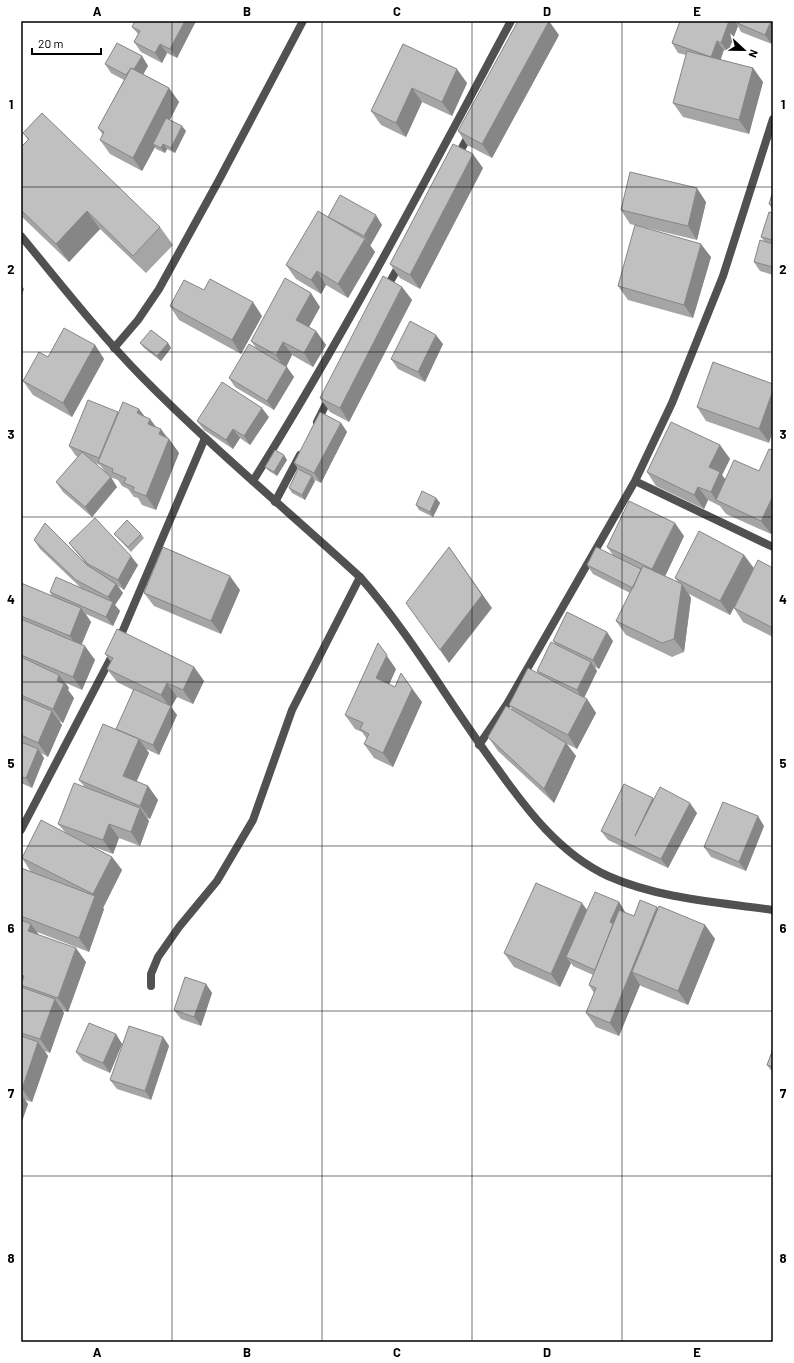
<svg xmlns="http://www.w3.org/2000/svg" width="794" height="1363" viewBox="0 0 794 1363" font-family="Barlow,sans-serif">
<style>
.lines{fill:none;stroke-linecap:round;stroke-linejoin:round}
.service{stroke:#515151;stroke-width:8}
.minor{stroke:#515151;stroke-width:8}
.tertiary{stroke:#515151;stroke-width:8}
.wall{fill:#a5a5a5;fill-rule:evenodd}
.shaded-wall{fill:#868686}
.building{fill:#c0c0c0;stroke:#868686}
.grid{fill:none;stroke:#000;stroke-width:1;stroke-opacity:0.55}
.neatline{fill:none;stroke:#000;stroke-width:1.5}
.grid-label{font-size:13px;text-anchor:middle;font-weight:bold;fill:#000}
</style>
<rect width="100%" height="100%" fill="#fff"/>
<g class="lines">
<!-- service -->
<path class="service" d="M457 157 470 133
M386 289 401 262
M317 422 330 396
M275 502 300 455"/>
<!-- minor -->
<path class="minor" d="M114 348 138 320 159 289 219 180 303 21
M253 481C346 332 428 176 511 21
M635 481 773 547
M118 642 205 438
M479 745 507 704 635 481 672 403 723 276 773 119
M21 830 114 652
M151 986V974L158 957 179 927 217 881 253 820 292 710 360 577"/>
<!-- tertiary -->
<path class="tertiary" d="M21 236C60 283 98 332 141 376 211 447 287 510 360 577 412 636 450 705 497 768 527 810 560 854 608 876 660 899 718 902 773 910"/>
</g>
<!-- wall -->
<path class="wall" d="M135 21H196L177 58 167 53 162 63 141 52 134 42 138 34 132 27Z
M680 21H773L772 44 741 32 738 26 728 52 724 50 720 60 753 68 763 82 749 134 683 117 673 103 686 55 678 53 672 43Z
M559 35 492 158 467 145 458 131Z
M403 44 467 83 452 116 422 102 406 137 381 125 371 111Z
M142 56 148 66 143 74 169 88 179 102 170 120 186 131 175 153 167 149 165 153 156 149 155 147 142 171 110 154 100 140 103 135 98 128 124 80 111 73 105 64Z
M23 133 160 227 173 245 146 273 100 229 69 262 21 216V147L28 140Z
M483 168 420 289 400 278 390 264Z
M773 191V210L769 204Z
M706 202 697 240 630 224 621 210Z
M773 213V275L760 271 754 262 764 241 761 237Z
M328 217 382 225 370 246V245L375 252 348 298 326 285 321 294 296 279 286 265Z
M711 257 693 318 628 300 618 286Z
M402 287 412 300 349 422 330 412 320 398Z
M204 290 262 316 241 354 179 320 170 306Z
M320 307 309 327 316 331 326 345 313 367 292 355 286 367 294 377 274 410 235 387 229 378 256 348 251 341Z
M140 343H168L171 348 161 361 144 348Z
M443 344 425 382 398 369 391 359Z
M95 345 104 359 72 417 33 395 23 381 48 357Z
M713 362 769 443 706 421 697 407Z
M118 412 145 417 168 438 169 439 179 453 156 510 142 505 138 498 134 497 128 489 122 486 118 480 110 477 117 487 92 517 63 492 56 482 78 457 76 456 69 446ZM94 463 100 465 106 473Z
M269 417 250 445 240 438 233 449 204 430 197 421Z
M341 423 347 432 321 483 313 479 315 481 305 500 292 493 289 488 299 470 294 463Z
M720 445 730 459 722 475 725 479 759 471 773 450V530L771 534 726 514 720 506 708 500 704 509 656 486 647 472Z
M287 460 277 476 269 471 265 467Z
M436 498 440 503 433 517 419 510 416 505Z
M114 534H141L144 538 131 552 118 538Z
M684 536 665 576 678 582 675 578 744 555 754 568H773V637L743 622 734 608 737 601 730 615 689 594 691 598 684 652 672 657 626 635 616 621 630 593 593 574 587 565 613 555 607 547Z
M34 540 84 561 76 552 69 543 138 565 124 590 118 586 123 593 115 605 120 611 113 626 86 614 91 622 82 644 95 660 82 690 66 683 69 688 68 690 74 698 63 723 59 721 62 725 48 757 41 753 44 758 32 788 21 783V583L52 596 50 592 80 587 40 549Z
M240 590 221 634 154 606 144 593Z
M553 641H613L599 669 595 667 597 671 584 698 587 699 596 713 577 749 567 744 576 756 554 803 498 751 488 737 512 709 509 705 540 675 537 671 556 645Z
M105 654 194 667 204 681 193 704 177 697 171 707 177 715 159 755 146 749 149 753 136 781 148 786 158 800 150 819 147 818 149 821 140 846 119 838 113 854 91 846 112 857 122 870 103 908 104 909 89 952 37 932 39 935 86 962 68 1012 62 1010 64 1013 50 1053 45 1051 48 1056 32 1102 25 1100 28 1104 21 1124V987L23 988 21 985V868L34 873 31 872 22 858 65 832 58 824 84 786 79 780 117 730 133 690 117 682 107 669 111 662Z
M396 669 389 684 422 702 393 767 374 758 364 744 367 739 362 732 355 729 345 715Z
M654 799 697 813 668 868 608 840 601 831Z
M764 826 746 871 711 857 704 847Z
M619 902 625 912V913L634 916 658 909 705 925 715 939 688 1005 641 986 640 985 619 1036 596 1027 586 1013 594 993 589 985 593 975 573 966 571 963 560 987 514 967 504 953 587 910Z
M206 984 212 993 201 1026 181 1019 174 1010Z
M116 1034 122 1044 110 1073 83 1061 76 1052Z
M163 1037 169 1046 151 1100 117 1089 110 1080Z
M773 1049V1073L767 1065Z"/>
<!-- shaded-wall -->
<path class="shaded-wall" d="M185 21H196L177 58 170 49Z
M549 21 559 35 492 158 482 144Z
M729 21H738L735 22 738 26 728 52 721 43Z
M771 21H773V41L772 44 765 35Z
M717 41 724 50 718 67 711 57Z
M160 44 167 53 162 63 155 53Z
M142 56 148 66 136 87 130 77Z
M753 68 763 82 749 134 739 120Z
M457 69 467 83 452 116 442 102Z
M169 88 179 102 156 146 153 144 155 147 142 171 133 158Z
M412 88 422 102 406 137 396 123Z
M182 126 186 131 175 153 171 148Z
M163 144 167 149 165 153 161 148Z
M473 154 483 168 420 289 410 275Z
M697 188 706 202 697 240 688 226Z
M87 211 100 229 69 262 56 244Z
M376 215 382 225 370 246 364 236Z
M365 239 375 252 348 298 338 284Z
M701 244 711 257 693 318 684 305Z
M317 271 326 285 321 294 311 280Z
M21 285 24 289 21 297Z
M402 287 412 300 349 422 340 408Z
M311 293 320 307 305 334 296 320Z
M253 302 262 316 241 354 232 340Z
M316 331 326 345 313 367 304 353Z
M436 335 443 344 425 382 418 372Z
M283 342 292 355 285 369 276 355Z
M168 343 171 348 161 361 157 356Z
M95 345 104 359 72 417 63 403Z
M287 367 294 377 274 410 267 401Z
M773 390V431L769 443 759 429Z
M262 408 269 417 250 445 244 436Z
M139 409 149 422 137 413Z
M150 419 160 432 161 429 169 440V439L179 453 156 510 146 496 148 424Z
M341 423 347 432 321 483 314 473Z
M233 429 240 438 233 449 226 440Z
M720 445 730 459 722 475 730 486 716 500 711 492 709 467Z
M284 455 287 460 277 476 274 472Z
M312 476 315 481 305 500 302 495Z
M111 477 117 487 92 517 85 507Z
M698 487 708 500 704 509 694 495Z
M773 496V530L771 534 761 521Z
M436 498 440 503 433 517 430 512Z
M675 523 684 536 662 583 652 569Z
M449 547 492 608 449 663 440 650Z
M744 555 754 569 730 615 720 601Z
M131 556 138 565 124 590 118 580Z
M230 576 240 590 221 634 211 621Z
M116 584 123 593 115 605 120 611 113 626 106 617 112 603 108 597Z
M682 584 691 598 684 652 674 639Z
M81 608 91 622 79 650 70 636Z
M607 632 613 641 599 669 593 660Z
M378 643 396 669 386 692 376 678Z
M85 646 95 660 82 690 73 677Z
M591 662 597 671 583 700 577 690Z
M194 667 204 681 193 704 183 690Z
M401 673 422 702 393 767 383 753Z
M59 675 69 688 68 690 74 698 63 723 53 709 57 681Z
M167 683 177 697 171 707 177 715 159 755 153 745 170 707 161 695Z
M587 699 596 713 577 749 568 735Z
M52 711 62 725 48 757 38 743Z
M139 739 149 753 133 790 123 776Z
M566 743 576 756 554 803 544 789Z
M38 749 44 758 32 788 26 778Z
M148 786 158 800 150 819 140 806Z
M653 798 660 807 635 836Z
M690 803 697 813 668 868 661 859Z
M140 808 149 821 140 846 131 832Z
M758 816 764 826 746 871 739 862Z
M109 824 119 838 113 854 103 840Z
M112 857 122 870 103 908 104 909 89 952 79 938 94 896 93 894Z
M619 902 625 912 618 928 610 922Z
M582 903 592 917 566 957 571 963 560 987 551 974Z
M657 907 666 921 632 972 640 985 619 1036 610 1023Z
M31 924 41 938 28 931Z
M705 925 715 939 688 1005 678 991Z
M76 948 86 962 68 1012 58 998Z
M206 984 212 993 201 1026 194 1017Z
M55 999 64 1013 50 1053 40 1039Z
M116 1034 122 1044 110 1073 103 1063Z
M163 1037 169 1046 151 1100 145 1091Z
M38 1042 48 1056 32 1102 22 1089Z
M21 1094 28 1104 21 1124Z"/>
<!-- building -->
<path class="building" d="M135 21H185L170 49 160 44 155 53 134 42 140 31 132 27Z
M518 21H549L482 144 458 131Z
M680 21H729L721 43 717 41 711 57 672 43Z
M735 21H771L765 35 735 22Z
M117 43 142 56 134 69 131 68 126 75 105 64Z
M403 44 457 69 442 102 412 88 396 123 371 111Z
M687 51 753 68 739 120 673 103Z
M131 68 169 88 133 158 100 140 104 132 98 128Z
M42 113 160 227 133 256 87 211 56 244 21 210V147L29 139 23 133Z
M166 118 182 126 171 148 163 144 161 148 153 144Z
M453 144 473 154 410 275 390 264Z
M630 172 697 188 688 226 621 210Z
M773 191V205L769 204Z
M340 195 376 215 364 236 328 217Z
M318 211 365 239 338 284 317 271 311 280 286 265Z
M769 212 773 213V240L761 237Z
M635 225 701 244 684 305 618 286Z
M760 240 773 244V267L754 262Z
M383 276 402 287 340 408 320 398Z
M285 278 311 293 296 320 316 331 304 353 283 342 276 355 251 341Z
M210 279 253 302 232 340 170 306 184 280 204 290Z
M410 321 436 335 418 372 391 359Z
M64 328 95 345 63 403 23 381 39 352 48 357Z
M151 330 168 343 157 356 140 343Z
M249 344 287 367 267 401 229 378Z
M713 362 773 384V390L759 429 697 407Z
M222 382 262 408 244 436 233 429 226 440 197 421Z
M88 400 118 412 99 458 69 446Z
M123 402 139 409 137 413 150 419 148 424 161 429 159 434 169 439 146 496 133 491 134 487 124 483 126 478 112 472 113 469 98 462Z
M320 412 341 423 314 473 294 463Z
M671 422 720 445 709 467 720 472 711 492 698 487 694 495 647 472Z
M769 449 773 450V496L761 521 716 500 734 460 759 471Z
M275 450 284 455 274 472 265 467Z
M82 452 111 477 85 507 56 482Z
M298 469 312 476 302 495 289 488Z
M422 491 436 498 430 512 416 505Z
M629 501 675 523 652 569 607 547Z
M95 518 131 556 118 580 88 564 69 543Z
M127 520 141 534 128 547 114 534Z
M45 523 87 565 116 584 108 597 76 580 34 540Z
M699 531 744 555 720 601 675 578Z
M163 547 230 576 211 621 144 593Z
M449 547 482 595 440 650 406 603Z
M596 547 641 569 633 588 587 565Z
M758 560 773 568V628L734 608Z
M643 566 682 584 674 639 662 643 616 621Z
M56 577 113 602 106 617 50 592Z
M21 583 81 608 70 636 21 616Z
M567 612 607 632 593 660 553 641Z
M21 619 85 646 73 677 21 655Z
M117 629 194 667 183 690 167 683 161 695 107 669 113 658 105 654Z
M551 642 591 662 577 690 537 671Z
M378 643 387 655 376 678 395 687 401 673 412 689 383 753 364 744 369 734 360 729 363 723 345 715Z
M21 657 59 675 57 681 64 684 53 709 21 695Z
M528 668 587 699 568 735 509 705Z
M134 689 171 706 153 745 116 729Z
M21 698 52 711 38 743 21 735Z
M506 706 566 743 544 789 488 737Z
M103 724 139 739 123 776 148 786 140 806 79 780Z
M21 742 38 749 26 778 21 777Z
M74 783 140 808 131 832 109 824 103 840 58 824Z
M624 784 653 798 635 836 660 787 690 803 661 859 601 831Z
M723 802 758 816 739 862 704 847Z
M41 820 112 857 93 894 22 858Z
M21 868 95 896 79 938 21 916Z
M536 883 582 903 551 974 504 953Z
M595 892 619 902 610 922 613 924 595 970 566 957Z
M640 900 657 907 610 1023 586 1013 596 988 589 985 619 910 634 916Z
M659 906 705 925 678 991 632 972Z
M21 920 31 924 28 931 76 948 58 998 21 985 24 976 21 975Z
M185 977 206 984 194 1017 174 1010Z
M21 987 55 999 40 1039 21 1033Z
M89 1023 116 1034 103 1063 76 1052Z
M129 1026 163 1037 145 1091 110 1080Z
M21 1036 38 1042 22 1089 21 1088Z
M773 1049V1067L767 1065Z"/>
<!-- grid -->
<path class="grid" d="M172 21V1342M322 21V1342M472 21V1342M622 21V1342M21 187H773M21 352H773M21 517H773M21 682H773M21 846H773M21 1011H773M21 1176H773"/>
<!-- border -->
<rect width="794" height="1363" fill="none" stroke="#ffffff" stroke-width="44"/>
<!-- north arrow -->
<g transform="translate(744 50) rotate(112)" stroke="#ffffff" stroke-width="3" paint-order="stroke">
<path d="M0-3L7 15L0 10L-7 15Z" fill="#000000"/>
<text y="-6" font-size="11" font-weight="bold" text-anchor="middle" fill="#000000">N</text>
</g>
<!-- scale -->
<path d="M32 48v6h69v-6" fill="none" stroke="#000000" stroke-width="2"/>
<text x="38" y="48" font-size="12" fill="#000000" stroke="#ffffff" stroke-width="3" paint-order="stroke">20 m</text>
<rect x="22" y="22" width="750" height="1319" class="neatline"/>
<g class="grid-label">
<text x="97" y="16">A</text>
<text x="247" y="16">B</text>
<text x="397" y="16">C</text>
<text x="547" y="16">D</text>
<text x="697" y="16">E</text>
<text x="11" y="109">1</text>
<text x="783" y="109">1</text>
<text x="11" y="274">2</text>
<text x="783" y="274">2</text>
<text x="11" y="439">3</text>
<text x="783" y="439">3</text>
<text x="11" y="604">4</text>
<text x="783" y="604">4</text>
<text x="11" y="768">5</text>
<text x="783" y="768">5</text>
<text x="11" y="933">6</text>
<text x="783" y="933">6</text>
<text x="11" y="1098">7</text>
<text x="783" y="1098">7</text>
<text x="11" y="1263">8</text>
<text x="783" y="1263">8</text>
<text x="97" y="1357">A</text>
<text x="247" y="1357">B</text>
<text x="397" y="1357">C</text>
<text x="547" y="1357">D</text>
<text x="697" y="1357">E</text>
</g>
</svg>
